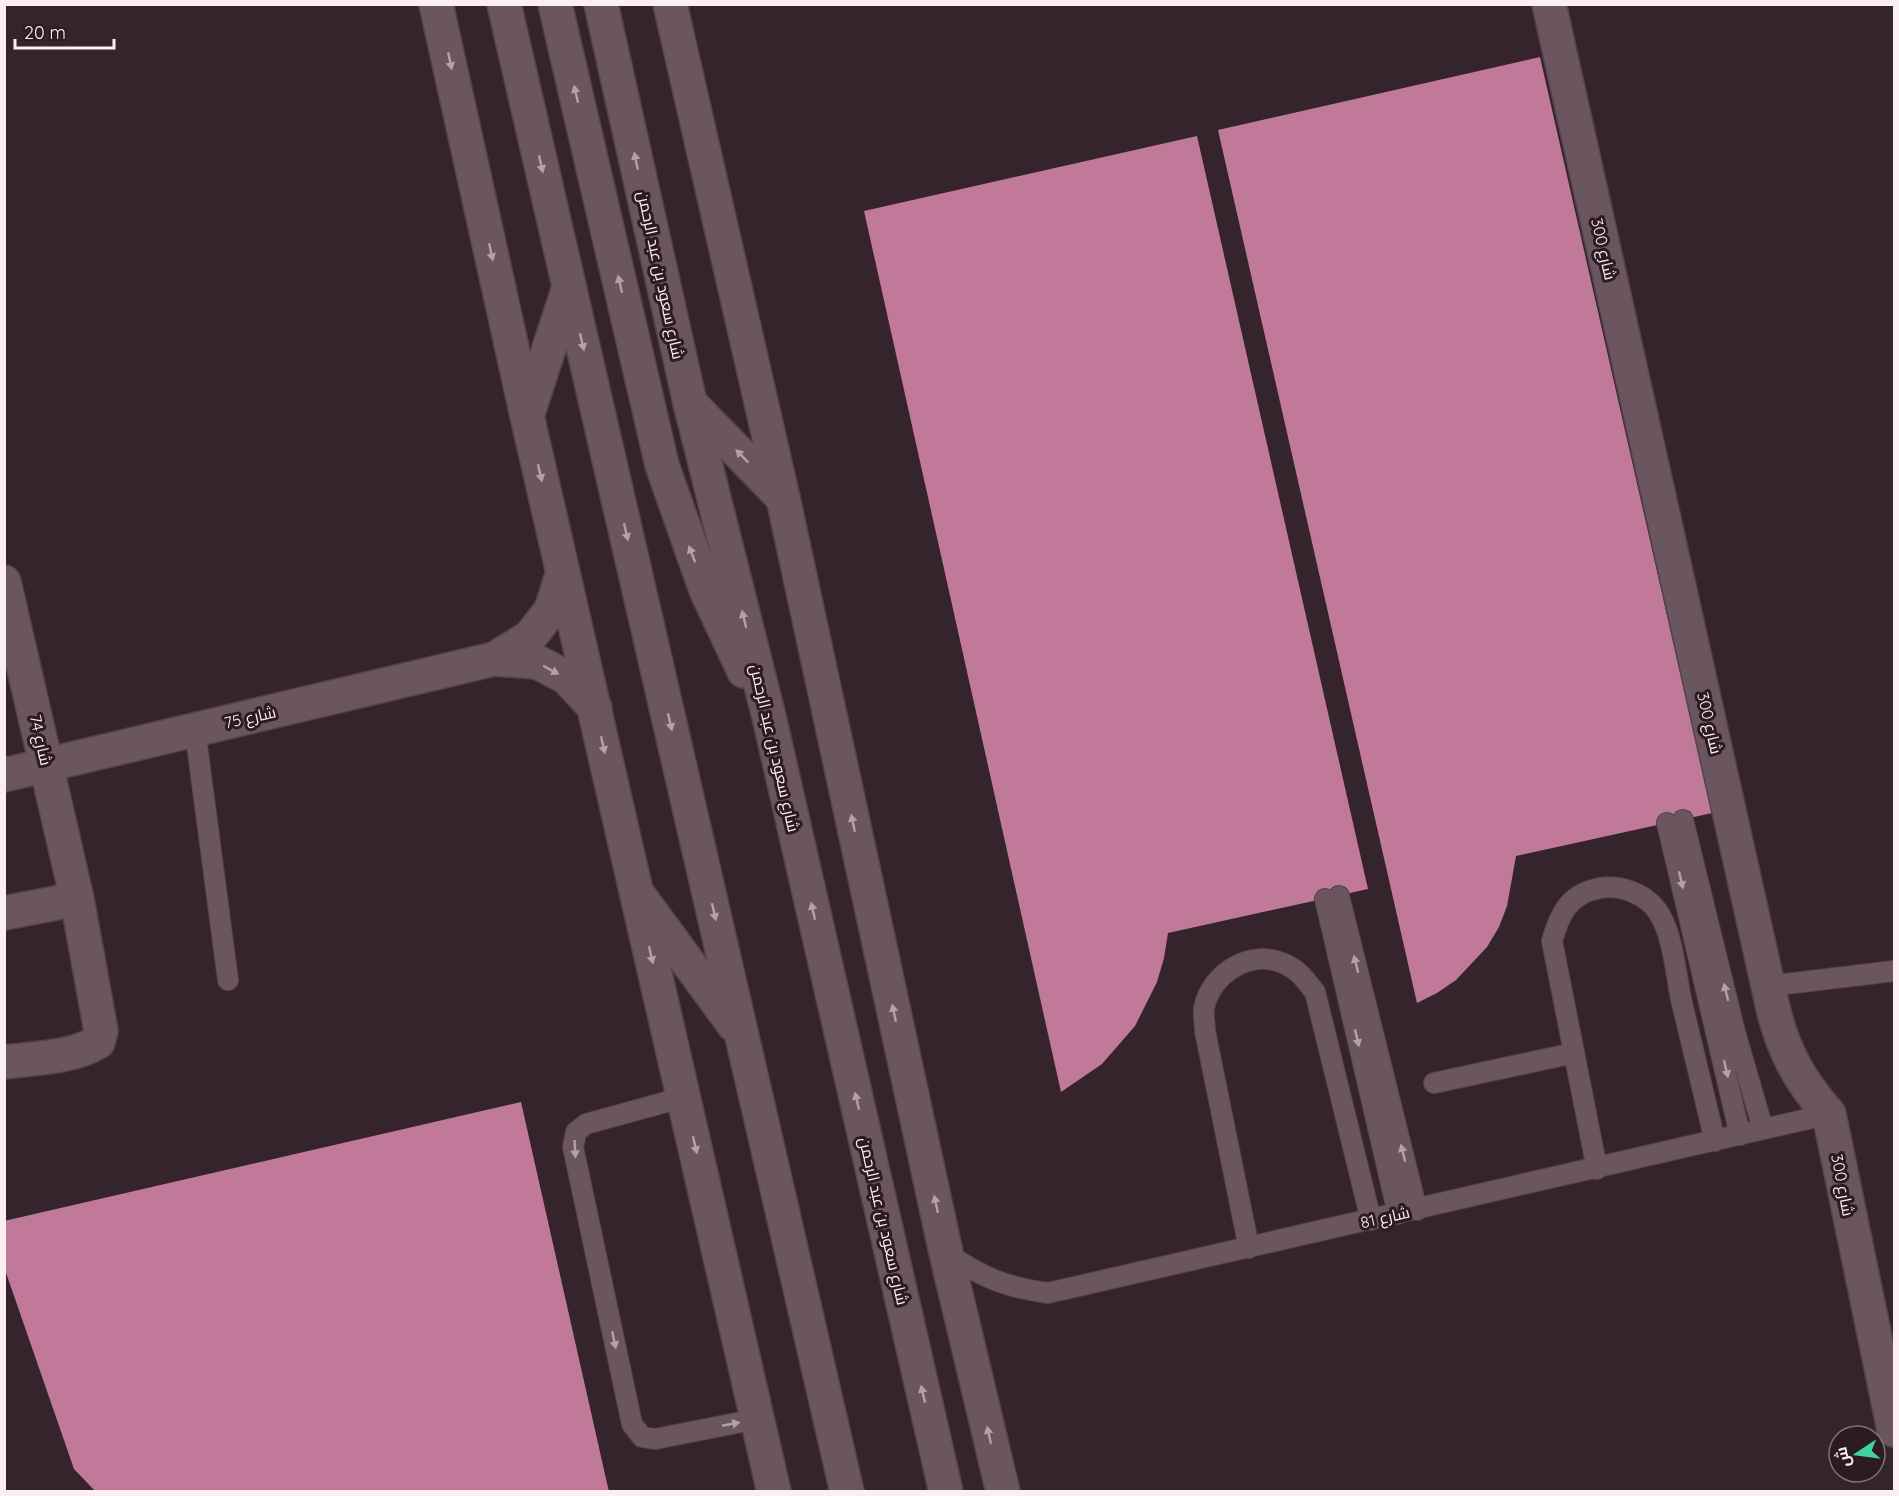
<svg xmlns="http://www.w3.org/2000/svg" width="1899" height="1496" viewBox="0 0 1899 1496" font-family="Quicksand,Cairo,sans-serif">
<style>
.building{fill:#c17999}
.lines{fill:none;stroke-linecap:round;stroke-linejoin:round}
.lane-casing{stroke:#53434b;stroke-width:22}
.street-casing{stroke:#53434b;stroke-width:36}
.secondary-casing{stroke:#53434b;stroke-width:36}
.lane{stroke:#6b565f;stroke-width:20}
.street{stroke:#6b565f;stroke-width:33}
.secondary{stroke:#6b565f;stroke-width:33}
.oneway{fill:#b4a2aa}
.labels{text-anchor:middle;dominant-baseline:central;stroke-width:6;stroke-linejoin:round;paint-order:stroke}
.street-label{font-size:16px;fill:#fceff4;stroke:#2c1b22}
</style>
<rect width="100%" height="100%" fill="#36242c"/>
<!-- building -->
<path class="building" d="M1540 57 1712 813 1516 856 1507 906 1499 927 1487 947 1456 980 1437 993 1417 1003 1218 130Z
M1197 136 1368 889 1168 933 1164 958 1157 982 1135 1026 1102 1064 1061 1092 864 211Z
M521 1102 609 1492H96L74 1469 4 1267V1221Z"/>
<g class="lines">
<!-- lane casing -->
<g class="lane-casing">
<path id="lane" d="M195 730 228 980
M1683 820 1735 1032 1763 1129
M1667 823 1740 1135
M1339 896 1417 1210
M1325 899 1398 1214
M1768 986 1894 971
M1434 1083 1574 1053
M684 1097 586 1124 576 1132 573 1147 632 1424 642 1437 655 1439 757 1419
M1597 1169 1552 941C1559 916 1568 895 1596 889 1619 883 1648 894 1660 915 1673 937 1676 974 1681 999 1692 1046 1704 1094 1715 1141
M1249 1248 1205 1031C1205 1024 1203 1015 1204 1008 1211 973 1251 948 1285 964 1299 970 1306 981 1315 992L1371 1220
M946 1253C982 1277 1004 1287 1048 1293L1829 1114"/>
</g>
<!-- street casing -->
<g class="street-casing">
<path id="street" d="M436 4 527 416 774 1492
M670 4 783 498 946 1253 1003 1492
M4 582 77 899 101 1031 98 1042C72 1058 35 1058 4 1062
M494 659 530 637 551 610 563 572
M4 775 494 659 537 662 566 677 595 708
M4 913 77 899"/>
</g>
<!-- secondary casing -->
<g class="secondary-casing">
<path id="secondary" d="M504 4 847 1492
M555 4 662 465 706 590 744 671
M601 4 690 403 770 721 946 1492
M1549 4 1773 1008C1783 1050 1800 1082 1829 1114L1894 1430
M691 404 783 498
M527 416 569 287
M637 893 734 1025"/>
</g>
<!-- lane -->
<use href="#lane" class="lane"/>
<!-- street -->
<use href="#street" class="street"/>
<!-- secondary -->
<use href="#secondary" class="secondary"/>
</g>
<!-- one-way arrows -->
<defs><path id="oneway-solid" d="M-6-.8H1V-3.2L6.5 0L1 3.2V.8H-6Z" transform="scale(1.5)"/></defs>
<g class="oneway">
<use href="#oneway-solid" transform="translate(450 61) rotate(78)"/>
<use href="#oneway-solid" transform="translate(576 94) rotate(-103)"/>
<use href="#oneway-solid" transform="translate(636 161) rotate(-102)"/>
<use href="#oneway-solid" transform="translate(541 164) rotate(77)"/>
<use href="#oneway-solid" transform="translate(491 252) rotate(78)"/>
<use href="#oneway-solid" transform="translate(620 284) rotate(-103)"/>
<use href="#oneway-solid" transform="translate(582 342) rotate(77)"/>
<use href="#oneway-solid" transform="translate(742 456) rotate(-134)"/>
<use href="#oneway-solid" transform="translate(540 473) rotate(77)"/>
<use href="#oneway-solid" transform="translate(626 532) rotate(77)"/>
<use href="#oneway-solid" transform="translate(692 554) rotate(-111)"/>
<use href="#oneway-solid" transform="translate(744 619) rotate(-104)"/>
<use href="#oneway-solid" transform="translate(551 670) rotate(28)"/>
<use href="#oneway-solid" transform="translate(670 722) rotate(77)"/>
<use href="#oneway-solid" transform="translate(603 745) rotate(77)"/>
<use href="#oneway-solid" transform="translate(853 823) rotate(-102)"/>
<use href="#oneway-solid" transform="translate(1681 880) rotate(77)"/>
<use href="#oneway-solid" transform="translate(813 911) rotate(-103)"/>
<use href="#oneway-solid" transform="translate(714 912) rotate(77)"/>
<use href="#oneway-solid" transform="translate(651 955) rotate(77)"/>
<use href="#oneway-solid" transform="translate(1356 964) rotate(-104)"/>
<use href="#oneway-solid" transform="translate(1726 992) rotate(-104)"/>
<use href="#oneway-solid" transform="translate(894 1013) rotate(-102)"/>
<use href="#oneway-solid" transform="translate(1357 1038) rotate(77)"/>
<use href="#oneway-solid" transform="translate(1726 1069) rotate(77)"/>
<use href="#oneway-solid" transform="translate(857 1101) rotate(-103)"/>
<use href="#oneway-solid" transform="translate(695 1145) rotate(77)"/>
<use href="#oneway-solid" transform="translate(575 1149) rotate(87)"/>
<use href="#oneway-solid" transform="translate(1403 1153) rotate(-104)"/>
<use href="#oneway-solid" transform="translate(936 1204) rotate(-102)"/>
<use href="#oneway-solid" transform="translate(614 1340) rotate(78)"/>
<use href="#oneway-solid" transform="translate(923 1394) rotate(-103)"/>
<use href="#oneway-solid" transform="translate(731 1424) rotate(-11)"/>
<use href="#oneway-solid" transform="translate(989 1435) rotate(-103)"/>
</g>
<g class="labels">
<!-- street labels -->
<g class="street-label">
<text transform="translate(1604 249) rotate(77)">شارع 300</text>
<text transform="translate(661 275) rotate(78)">شارع سعود بن عبد الرحمن</text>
<text transform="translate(250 717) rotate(-13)">شارع 75</text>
<text transform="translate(1710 723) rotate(77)">شارع 300</text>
<text transform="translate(41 740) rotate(77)">شارع 74</text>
<text transform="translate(775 748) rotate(77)">شارع سعود بن عبد الرحمن</text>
<text transform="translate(1843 1185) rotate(79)">شارع 300</text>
<text transform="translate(1385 1217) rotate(-13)">شارع 81</text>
<text transform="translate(884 1221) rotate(77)">شارع سعود بن عبد الرحمن</text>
</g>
</g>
<!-- border -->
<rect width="1899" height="1496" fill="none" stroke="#fceff4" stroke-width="12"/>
<!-- north arrow -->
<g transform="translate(1857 1454) rotate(257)"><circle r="28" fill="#2c1b22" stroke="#7f7076" stroke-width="1.5"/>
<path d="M0-4.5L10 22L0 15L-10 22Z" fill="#3fd4a2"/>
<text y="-9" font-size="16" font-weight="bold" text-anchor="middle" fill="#fceff4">ش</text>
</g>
<!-- scale -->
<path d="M15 39v9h99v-9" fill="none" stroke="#fceff4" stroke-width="3"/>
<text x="24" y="39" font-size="18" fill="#fceff4" stroke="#2c1b22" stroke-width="4.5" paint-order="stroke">20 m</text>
</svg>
